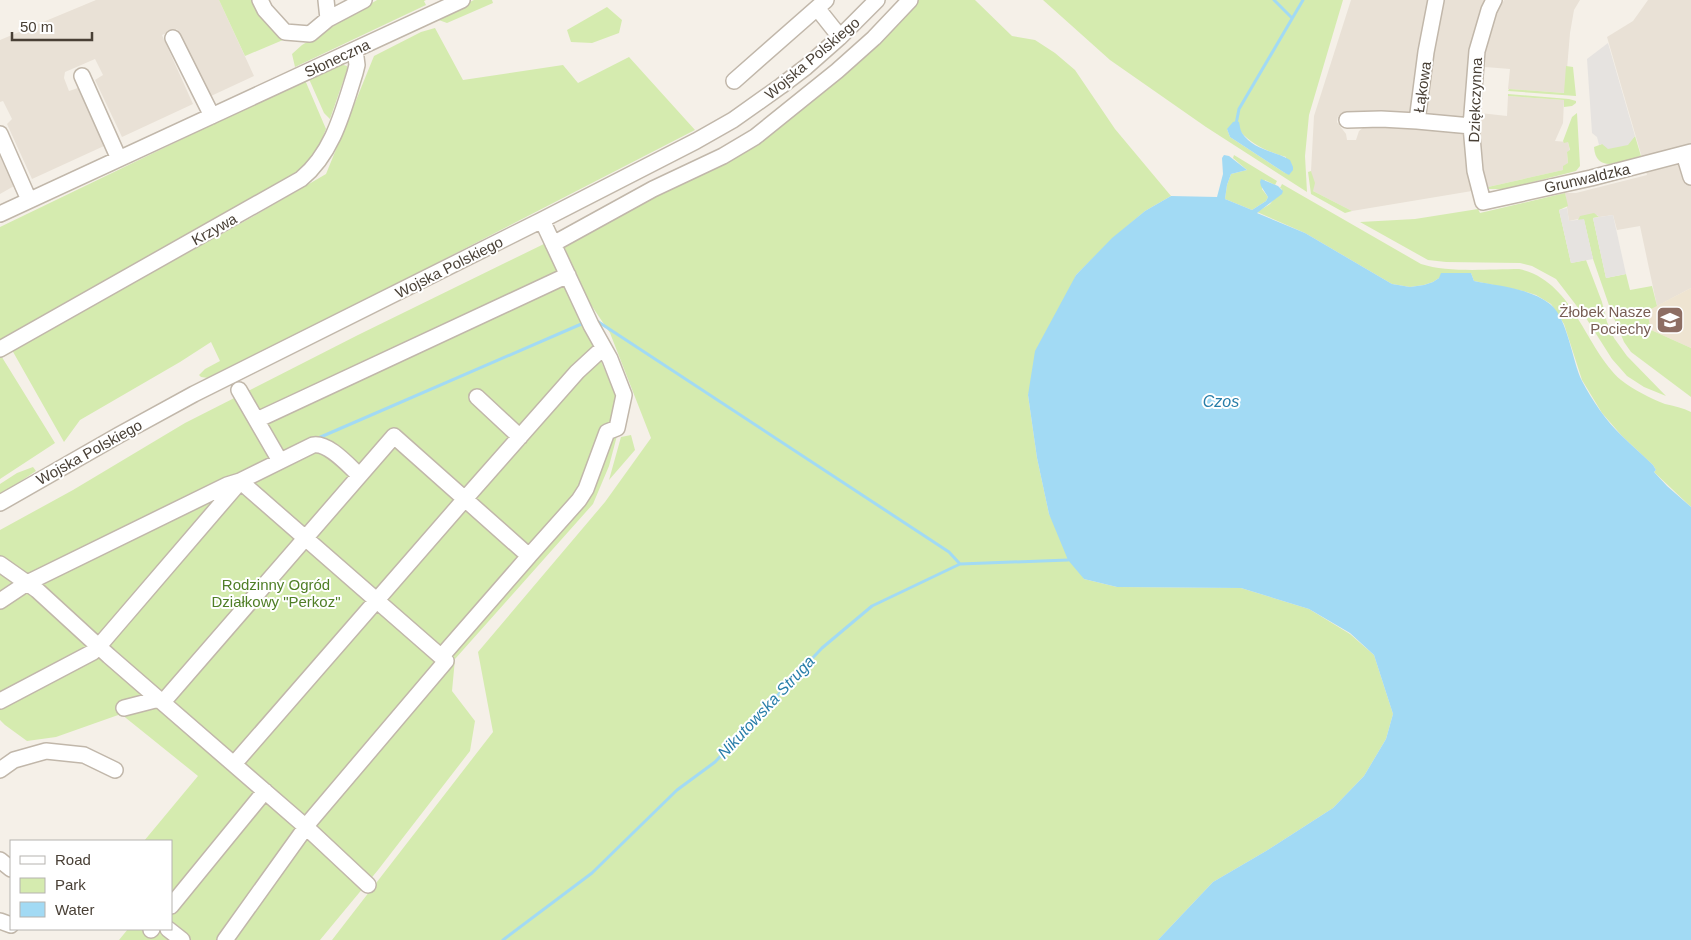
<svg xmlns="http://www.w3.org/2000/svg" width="1691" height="940" viewBox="0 0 1691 940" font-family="Helvetica,sans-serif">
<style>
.residential{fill:#e9e1d6}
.education{fill:#eee4d1}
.green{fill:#d5ebaf;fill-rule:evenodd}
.parking{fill:#e6e3e0}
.water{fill:#a2daf4}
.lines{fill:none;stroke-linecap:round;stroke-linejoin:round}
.stream{stroke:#a2daf4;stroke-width:3}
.minor-casing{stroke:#c1b7aa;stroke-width:18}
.minor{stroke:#fff;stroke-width:15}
.labels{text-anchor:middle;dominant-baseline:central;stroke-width:4;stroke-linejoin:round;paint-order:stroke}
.street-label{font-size:15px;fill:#494036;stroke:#fff}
.education-label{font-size:15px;fill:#785e54;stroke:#fff;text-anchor:end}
.park-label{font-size:15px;fill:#4f7e26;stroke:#fff}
.water-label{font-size:16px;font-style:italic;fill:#287ea9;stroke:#fff}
</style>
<rect width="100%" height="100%" fill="#f5f0e8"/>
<!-- residential -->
<path class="residential" d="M96 0H219L254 76 211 96 177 29 162 35 193 104 122 137 95 80 103 75 95 59 65 72 64 78 69 91 78 88 104 146 32 179 7 124 12 119 3 101 0 102V40Z
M1351 0H1431L1411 113 1408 115 1392 116H1338L1337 122 1346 134 1347 140H1356L1359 131 1365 126 1466 129 1467 160 1472 191 1352 211 1313 191 1311 171 1314 116Z
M1444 0H1488L1466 121 1425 115 1434 44Z
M1504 0H1580L1574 10 1570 33 1565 93 1508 89 1510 69 1485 67 1486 48 1496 14Z
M1648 0H1691V288L1657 306 1640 226 1617 230 1613 215 1599 217 1597 215 1569 221 1565 193H1576L1647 175 1607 37 1633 21Z
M1508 96 1564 100 1563 123 1555 141 1568 142 1570 151 1567 152 1568 164 1563 170 1488 187 1484 183 1478 143 1480 113 1507 116Z
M0 155 14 186 0 194Z"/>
<!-- education -->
<path class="education" d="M1691 288V348L1651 330 1647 311Z"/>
<!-- green -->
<path class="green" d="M219 0H255L283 36V40L245 56Z
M377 0H426L424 1 426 5 295 67 292 54 302 45Z
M474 0H492L493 3 447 23 436 19V18Z
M917 0H975L1012 36 1035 40 1055 53 1075 70 1115 129 1171 196 1145 211 1112 239 1076 275 1028 395 1037 458 1049 514 1084 579 1117 587 1241 588 1309 609 1350 634 1374 655 1393 714 1386 739 1364 776 1333 808 1266 851 1213 882 1158 940H332L493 732 478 652 605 502 651 438 610 333 583 293 564 246 760 138Z
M1043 0H1343L1309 115 1305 156 1307 192 1206 127 1110 60ZM1227 129 1240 131C1252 145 1269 152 1286 157L1285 173 1230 137Z
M607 7 622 20 619 33 592 43 571 42 567 30Z
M435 28 463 80 563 65 578 83 629 57 695 130 223 373 208 378 201 377 199 375 205 369 220 361 211 342 180 362 80 420 64 442 12 350 254 216 326 174 374 56 421 32Z
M340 64 347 66V70L330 119 324 113 309 79Z
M1566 66 1573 67 1576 96 1508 91 1509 89 1564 93Z
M305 80 326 129 318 149 304 170 0 341V227Z
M1508 94 1569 99 1576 101V103L1572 106 1564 107V100L1508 96Z
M1577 113 1580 166 1576 171 1505 189H1489L1488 187 1563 170V166L1568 163 1567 152 1570 150 1568 142 1564 143 1563 141 1572 117Z
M1635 136 1641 156C1623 161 1596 175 1594 147L1602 144 1627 145Z
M1234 155 1277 181 1275 185 1265 180 1262 189 1268 197 1266 201 1252 210 1225 199 1227 185 1231 174 1247 170 1233 158Z
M1311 171 1315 183 1313 191 1352 211 1345 213 1311 194 1308 172Z
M1282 184 1421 264C1448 273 1490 269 1519 269 1574 281 1584 347 1621 380 1634 390 1650 398 1665 404 1674 406 1683 408 1691 412V507L1654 472 1656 470 1653 465 1622 436 1602 413 1582 380 1564 324 1551 304 1536 295 1523 291 1474 281 1471 273 1439 278 1433 282 1424 285 1410 287 1392 284 1305 233 1257 212 1270 204 1282 189 1280 188Z
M1565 193 1568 206 1559 210 1571 263 1586 260 1602 302 1607 322 1614 338 1627 356 1666 396 1644 387 1627 376 1612 359 1586 318 1556 279 1532 266 1520 263 1446 262 1428 260 1360 222 1415 219 1478 209 1480 213Z
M1594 213 1599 217 1593 218 1606 278 1626 274 1630 290 1652 286 1657 306 1647 311 1651 330 1691 348V397L1631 352 1624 342 1611 311 1593 259 1584 220H1578L1580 216Z
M550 241 623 413 609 466 593 504 455 659 452 691 475 721 470 751 378 870 320 940H119L128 929H171V841H144L198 776 121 714 56 737 27 741 5 725 0 720V530L73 490 185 423 358 335Z
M0 354 55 443 0 479Z
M631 435 635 450 609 480 621 437Z
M33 467 36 471 0 495V484L17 473Z"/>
<!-- parking -->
<path class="parking" d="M1608 43 1635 136 1628 145 1608 149 1602 144 1599 145 1597 137 1592 133 1587 59Z
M1567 208 1569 221 1584 219 1593 259 1571 263 1559 210Z
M1613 215 1626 274 1606 278 1593 218Z"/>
<!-- water -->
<path class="water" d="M1237 121 1239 122C1240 126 1240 130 1242 133 1253 150 1275 151 1290 160L1293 167V170L1289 175 1285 173 1230 137 1227 129 1233 122Z
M1224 155 1229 156 1247 170 1231 174 1227 185 1225 199 1252 210 1266 201 1268 197 1261 186 1260 182 1261 179 1278 186 1283 191 1282 194 1257 213 1305 233 1392 284 1410 287 1424 285 1433 282 1439 278 1441 273H1471L1474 281C1498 286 1530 288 1550 304 1568 318 1572 361 1582 381 1592 400 1606 421 1622 436 1632 446 1643 455 1653 465L1656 470 1654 472 1667 486 1691 507V940H1158L1213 882 1266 851 1333 808 1364 776 1386 739 1393 714 1374 655 1350 633 1309 609 1241 588 1117 587 1084 579 1068 560 1049 514 1037 458 1028 395 1035 351 1076 275 1112 238 1145 211 1171 196 1217 197 1223 174 1222 158Z"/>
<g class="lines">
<!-- stream -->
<path class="stream" d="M1274 0 1292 18
M1236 124 1239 109 1303 0
M594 319 949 552 960 564
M316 439 586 322
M503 940 592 873 677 790 715 762 822 648 872 606 960 564 1068 560"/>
<!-- minor casing -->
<g class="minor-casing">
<path id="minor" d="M260 0 265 10 285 32 310 34 328 19 364 0
M326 0 328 19
M1436 0 1426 52 1417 121 1471 126
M1494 0 1489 10 1477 51 1471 126 1475 171 1483 202 1591 178 1691 152
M817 8 840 37
M173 38 212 116
M82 76 119 159
M734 81 826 0
M1347 120 1381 119 1417 121
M0 134 29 200
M1684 154 1691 177
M0 214 462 0
M553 244 653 189 723 156 755 137 837 71 874 38 910 0
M0 349 301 179C333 153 343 111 355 73L357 65 355 50
M239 390 280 461
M477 397 520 437
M257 420 568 275
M0 503 119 435 194 394 542 220 696 141 733 120 781 86 806 67 840 37 877 0
M0 564 37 590 109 656 306 827 368 885
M0 601 27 583 227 485 240 481 313 445C328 442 348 465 359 475
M441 657 529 556
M0 701 93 652 99 646 239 483
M163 702 394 436 529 556 579 500 586 489 607 432 617 428 624 395 610 359 591 325 542 220
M124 708 159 699
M234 764 464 500 577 372 603 348
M0 770 14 760 46 751 84 755 115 770
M0 860 11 869
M171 906 265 791
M0 921 11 925
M168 929 182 940
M151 930 152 929
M225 940 311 820 446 661 240 481"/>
</g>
<!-- minor -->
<use href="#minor" class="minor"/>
</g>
<!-- icons -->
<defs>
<g id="school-square" transform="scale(1.4375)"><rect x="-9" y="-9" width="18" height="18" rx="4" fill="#8d6e63" stroke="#fff"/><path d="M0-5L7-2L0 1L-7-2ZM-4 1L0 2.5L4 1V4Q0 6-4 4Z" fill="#fff"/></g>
</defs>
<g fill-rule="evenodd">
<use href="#school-square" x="1670" y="320"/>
</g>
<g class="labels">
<!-- street labels -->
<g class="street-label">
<text transform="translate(337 58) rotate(-25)">Słoneczna</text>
<text transform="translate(812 58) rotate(-40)">Wojska Polskiego</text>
<text transform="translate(1422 87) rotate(-82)">Łąkowa</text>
<text transform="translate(1475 100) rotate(-88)">Dziękczynna</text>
<text transform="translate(1587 178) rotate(-13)">Grunwaldzka</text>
<text transform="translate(214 229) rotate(-29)">Krzywa</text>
<text transform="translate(449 267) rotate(-27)">Wojska Polskiego</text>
<text transform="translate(89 452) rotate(-29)">Wojska Polskiego</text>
</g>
<!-- education labels -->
<g class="education-label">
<text x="1651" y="311">Żłobek Nasze<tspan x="1651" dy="17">Pociechy</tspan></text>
</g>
<!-- park labels -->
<g class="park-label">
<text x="276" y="584">Rodzinny Ogród<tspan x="276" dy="17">Działkowy "Perkoz"</tspan></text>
</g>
<!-- water labels -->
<g class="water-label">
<text x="1221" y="401">Czos</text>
<text transform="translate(766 707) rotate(-47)">Nikutowska Struga</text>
</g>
</g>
<!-- legend -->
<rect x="10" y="840" width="162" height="90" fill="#ffffff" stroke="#b6b3af"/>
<rect x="20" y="856" width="25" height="8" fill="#ffffff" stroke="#b6b3af"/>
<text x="55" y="865" font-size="15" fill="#494036">Road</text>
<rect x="20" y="878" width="25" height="15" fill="#d5ebaf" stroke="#b6b3af"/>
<text x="55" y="890" font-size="15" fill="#494036">Park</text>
<rect x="20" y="902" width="25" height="15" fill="#a2daf4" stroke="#b6b3af"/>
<text x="55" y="915" font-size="15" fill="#494036">Water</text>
<!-- scale -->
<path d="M12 32v8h80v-8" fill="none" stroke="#494036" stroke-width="2.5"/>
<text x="20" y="32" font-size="15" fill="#494036" stroke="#ffffff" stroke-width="4" paint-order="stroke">50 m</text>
</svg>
